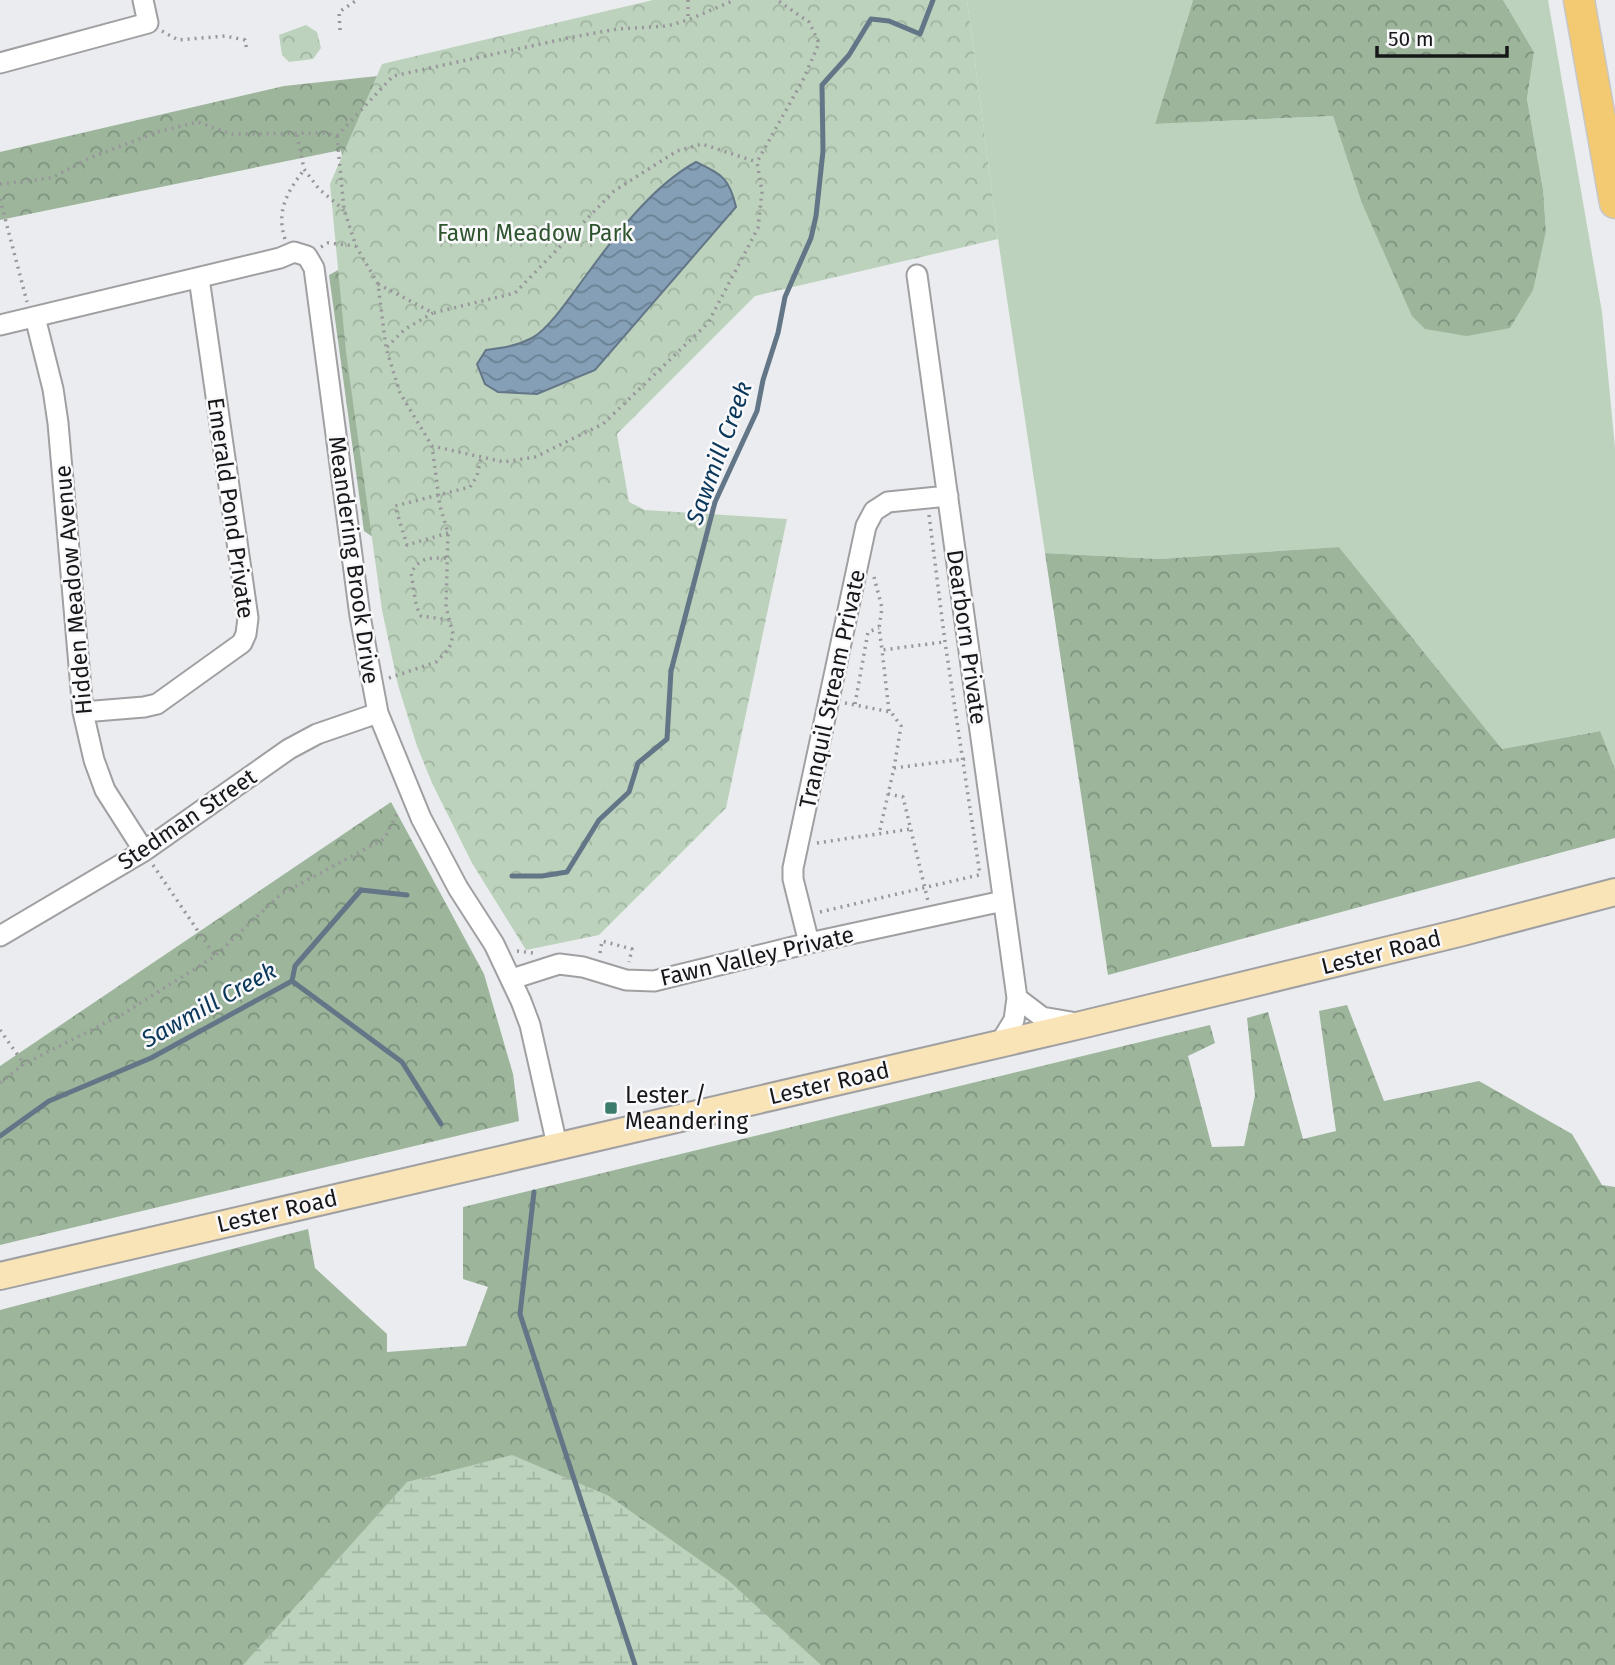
<svg xmlns="http://www.w3.org/2000/svg" width="1615" height="1665" viewBox="0 0 1615 1665" font-family="'Fira Sans',sans-serif">
<style>
.grass{fill:#bcd2bc}
.forest{fill:url(#forest-crowns)}
.wetland{fill:url(#wetland-marsh)}
.park{fill:url(#park-crowns)}
.water{fill:url(#water-waves);stroke:#637687;stroke-width:2}
.lines{fill:none;stroke-linecap:round;stroke-linejoin:round}
.stream{stroke:#637687;stroke-width:5}
.street-casing{stroke:#a0a0a3;stroke-width:23}
.secondary-casing{stroke:#a0a0a3;stroke-width:30}
.primary-casing{stroke:#c7c7c8;stroke-width:33}
.path{stroke:#97979a;stroke-width:3.5;stroke-dasharray:2 5;stroke-linecap:butt}
.street{stroke:#fff;stroke-width:19}
.secondary{stroke:#f9e4b8;stroke-width:26}
.primary{stroke:#f3c971;stroke-width:30}
.poi-dot{fill:#3b7c6c;stroke:#f9f9fc;stroke-width:2.5}
.labels{text-anchor:middle;dominant-baseline:central;stroke-width:5;stroke-linejoin:round;paint-order:stroke}
.park-label{font-size:23px;fill:#2f552f;stroke:#f9f9fc}
.street-label{font-size:23px;fill:#171719;stroke:#f9f9fc}
.poi-label{font-size:23px;fill:#171719;stroke:#f9f9fc;text-anchor:start}
.water-label{font-size:24px;font-style:italic;fill:#0b385a;stroke:#f9f9fc}
</style>
<defs>
<pattern id="forest-crowns" width="20" height="18" patternUnits="userSpaceOnUse" patternTransform="scale(1.75)"><rect width="20" height="18" fill="#9cb59b"/><path d="M2 6a3 3 0 1 1 6 0M12 15a3 3 0 1 1 6 0" fill="none" stroke="#7e927e"/></pattern>
<pattern id="wetland-marsh" width="20" height="14" patternUnits="userSpaceOnUse" patternTransform="scale(1.75)"><rect width="20" height="14" fill="#bcd2bc"/><path d="M1 5h8M5 5V1M11 12h8M15 12V8" fill="none" stroke="#a1b4a1"/></pattern>
<pattern id="park-crowns" width="20" height="18" patternUnits="userSpaceOnUse" patternTransform="scale(1.75)"><rect width="20" height="18" fill="#bcd2bc"/><path d="M2 6a3 3 0 1 1 6 0M12 15a3 3 0 1 1 6 0" fill="none" stroke="#a1b4a1"/></pattern>
<pattern id="water-waves" width="16" height="10" patternUnits="userSpaceOnUse" patternTransform="scale(1.75)"><rect width="16" height="10" fill="#849fb6"/><path d="M0 5q4-4 8 0t8 0" fill="none" stroke="#6b8193"/></pattern>
</defs>
<rect width="100%" height="100%" fill="#ebecef"/>
<!-- grass -->
<path class="grass" d="M967 0H1193L1155 124 1333 116 1361 201 1546 231 1543 189 1527 99 1534 52 1503 0H1548L1602 312 1615 448V769L1599 731 1502 749 1339 547 1159 559 1045 553 998 239Z"/>
<!-- forest -->
<path class="forest" d="M1193 0H1503L1534 52 1527 99 1543 189 1546 231 1533 290 1510 328 1467 336 1425 329 1412 316 1361 201 1333 116 1155 124Z
M387 75 352 220 341 150 0 220V152L284 86Z
M340 269 383 544 364 531 329 275Z
M1339 547 1502 749 1600 731 1615 769V838L1108 975 1045 553 1159 559Z
M391 802 484 974 513 1074 519 1121 0 1245V1066Z
M1347 1005 1384 1101 1479 1081 1572 1134 1602 1185 1615 1187V1665H0V1310L308 1229 315 1268 387 1334V1352L466 1346 488 1287 463 1279V1207L1210 1025 1215 1043 1188 1056 1212 1147 1244 1146 1255 1095 1247 1018 1268 1012 1303 1139 1336 1131 1319 1011Z"/>
<!-- wetland -->
<path class="wetland" d="M512 1455 609 1496 728 1580 821 1665H243L407 1482Z"/>
<!-- park -->
<path class="park" d="M653 0H967L998 239 755 296 617 434 629 502 645 510 787 519 726 808 599 935 526 950 472 863 432 783 417 746 398 685 382 610 346 352 330 184 382 64Z
M306 25 317 32 321 48 313 59 289 62 282 55 279 35Z"/>
<!-- water -->
<path class="water" d="M696 162C722 175 729 177 736 207L595 370 537 394 498 392 485 384 477 364 486 350C502 348 517 346 532 338 549 329 573 293 585 277 614 237 652 186 696 162Z"/>
<g class="lines">
<!-- stream -->
<path class="stream" d="M512 876H542L567 872 599 820 629 792 638 763 667 739 671 671 715 502 757 411 763 380 778 333 785 297 811 238 816 216 823 151 822 85 849 55 871 19 889 21 920 34 933 0
M292 981 402 1062 441 1124
M0 1136 49 1101 151 1058 292 981 295 966 361 890 407 895
M534 1192 520 1314 635 1665"/>
<!-- street casing -->
<g class="street-casing">
<path id="street" d="M0 63 148 23 143 0
M917 275 1017 998 1014 1020 1000 1043
M35 317 53 389 58 423 83 712 94 760 105 790 144 851
M0 325 280 258 294 252 307 256 314 268 360 616 378 713 421 818 458 888 494 944 521 1001 530 1025 557 1145
M83 712 144 707 157 704 242 643 246 634 248 618 199 278
M0 936 144 851 289 749 317 734 378 713
M809 943 793 879V868L866 526 874 511 888 502 948 496
M512 979 559 964 583 967 626 980 654 981 809 943 1003 901
M1017 998 1042 1017 1077 1023"/>
</g>
<!-- secondary casing -->
<g class="secondary-casing">
<path id="secondary" d="M0 1276 1085 1024 1459 933 1615 892"/>
</g>
<!-- primary casing -->
<g class="primary-casing">
<path id="primary" d="M1579 0 1615 203"/>
</g>
<!-- path -->
<path class="path" d="M688 0V20
M340 30 339 12 357 0
M162 31 178 40 225 36 245 40 247 51
M297 135 304 169 319 189 344 210
M337 136 344 210 356 246 378 284 386 348 400 393 432 446 504 462 535 457 603 424 708 323 758 228 762 192 757 162 804 78 819 43 809 22 777 0
M337 136 393 76 573 37 617 29 667 26 688 20 735 0
M0 184 51 178 90 158 157 132 198 122 231 134 325 133 337 136
M0 199 27 302
M285 239C276 211 287 192 304 170
M321 247 328 243 356 246
M378 284 433 313 515 293 614 191 677 151 702 144 757 162
M387 347 405 329 433 313
M929 515 945 642 980 875
M448 533 407 545 395 506 470 487 477 476 481 458
M446 558C429 558 420 557 411 573 414 586 414 605 421 616L449 620
M874 577 882 608 879 628 882 650
M389 678 436 662 447 651 451 644 453 634 446 607 448 533 440 506 432 446
M845 703 891 712 901 726 894 768 879 834
M855 704 868 632 879 628
M889 711 882 650 944 642
M894 768 965 759
M888 794 903 797 928 901
M817 843 911 829
M153 865 215 956
M820 912 983 874
M517 951 533 953
M600 953 602 941 632 949 629 962
M0 1030 24 1064
M0 1083 24 1064 123 1014 215 956 281 894 384 839 398 812"/>
<!-- street -->
<use href="#street" class="street"/>
<!-- secondary -->
<use href="#secondary" class="secondary"/>
<!-- primary -->
<use href="#primary" class="primary"/>
</g>
<!-- markers -->
<rect class="poi-dot" x="604" y="1101" width="14" height="14" rx="3.5"/>
<g class="labels">
<!-- park labels -->
<g class="park-label">
<text x="535" y="233">Fawn Meadow Park</text>
</g>
<!-- street labels -->
<g class="street-label">
<text transform="translate(231 508) rotate(82)">Emerald Pond Private</text>
<text transform="translate(354 560) rotate(82)">Meandering Brook Drive</text>
<text transform="translate(73 590) rotate(-95)">Hidden Meadow Avenue</text>
<text transform="translate(967 637) rotate(82)">Dearborn Private</text>
<text transform="translate(832 689) rotate(-78)">Tranquil Stream Private</text>
<text transform="translate(187 819) rotate(-34)">Stedman Street</text>
<text transform="translate(1381 952) rotate(-14)">Lester Road</text>
<text transform="translate(757 956) rotate(-13)">Fawn Valley Private</text>
<text transform="translate(829 1083) rotate(-13)">Lester Road</text>
<text transform="translate(277 1211) rotate(-13)">Lester Road</text>
</g>
<!-- poi labels -->
<g class="poi-label">
<text x="625" y="1095">Lester /<tspan x="625" dy="26">Meandering</tspan></text>
</g>
<!-- water labels -->
<g class="water-label">
<text transform="translate(719 453) rotate(-70)">Sawmill Creek</text>
<text transform="translate(209 1005) rotate(-29)">Sawmill Creek</text>
</g>
</g>
<!-- scale -->
<path d="M1377 46v10h130v-10" fill="none" stroke="#171719" stroke-width="3.5"/>
<text x="1388" y="46" font-size="21" fill="#171719" stroke="#f9f9fc" stroke-width="5" paint-order="stroke">50 m</text>
</svg>
